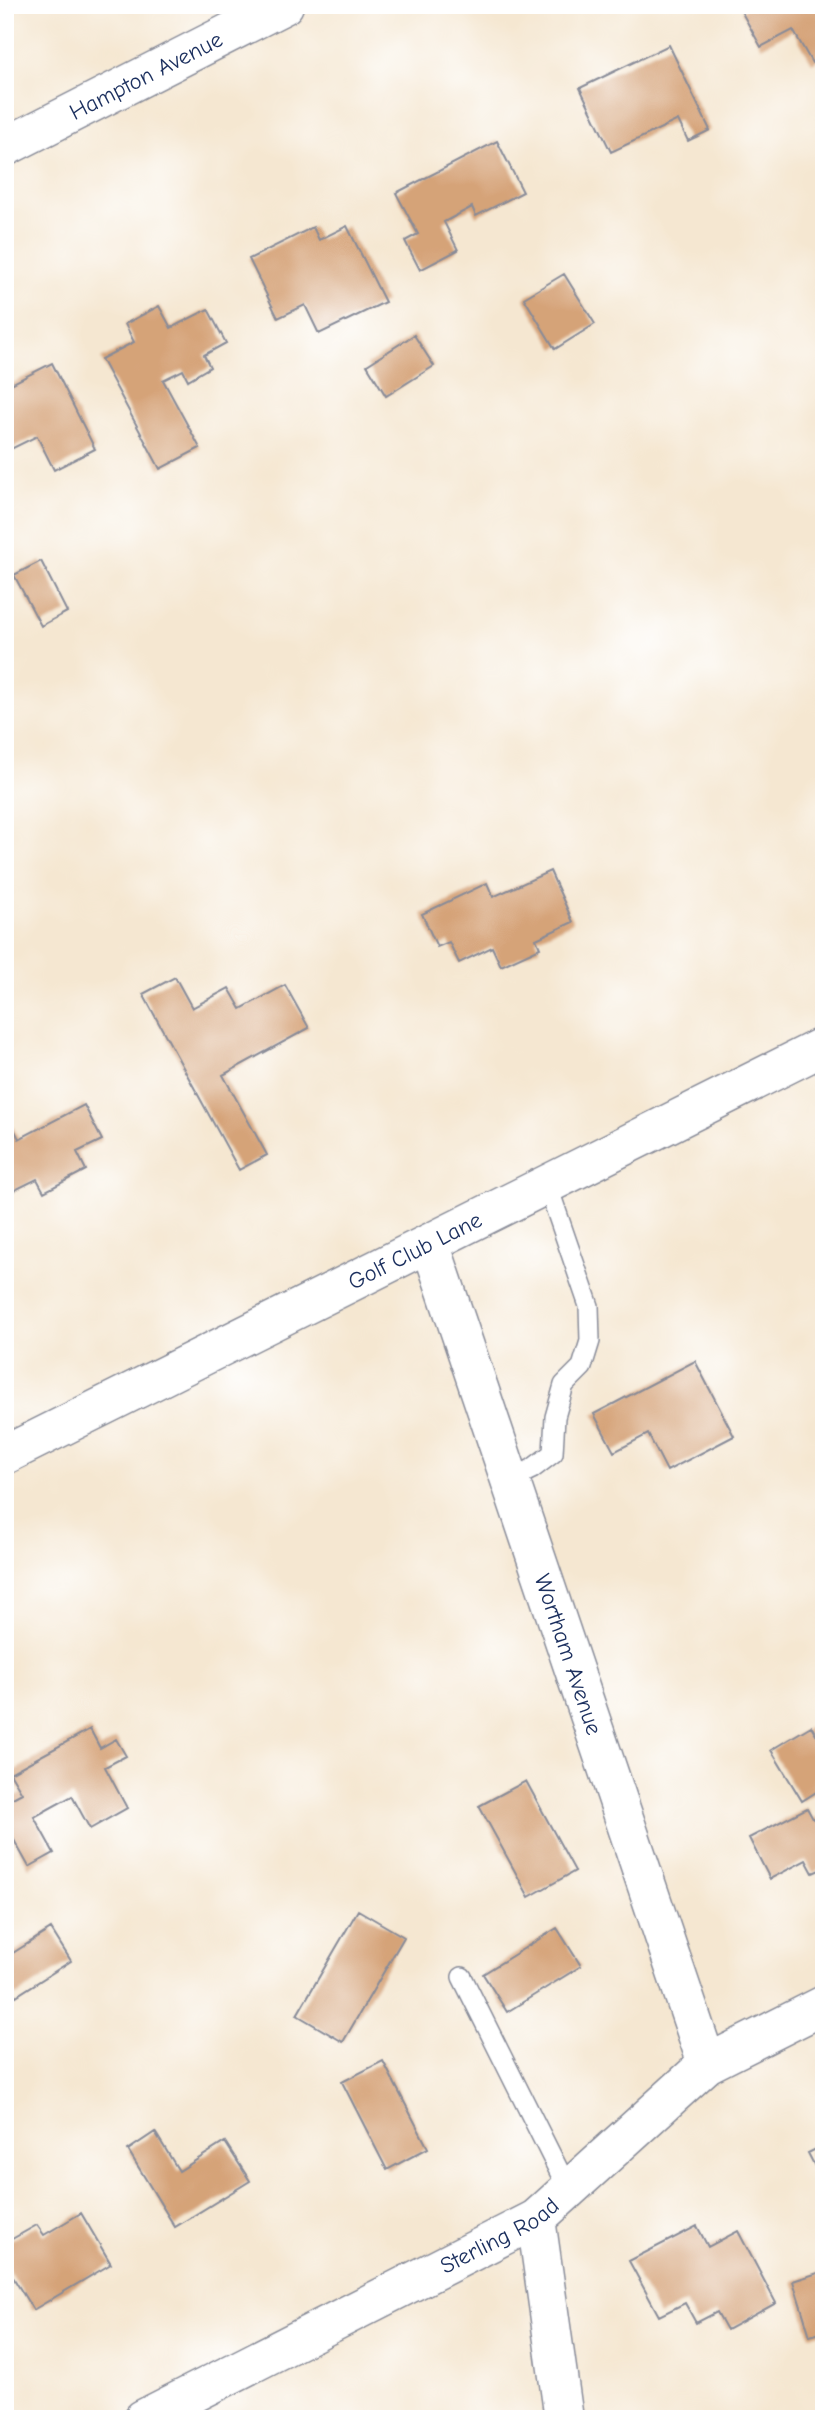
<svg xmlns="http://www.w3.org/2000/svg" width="829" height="2424" viewBox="0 0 829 2424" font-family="'Comic Neue',sans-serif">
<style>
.building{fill:#d5a378}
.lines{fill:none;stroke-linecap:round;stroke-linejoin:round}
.service-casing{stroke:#888b98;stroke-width:22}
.minor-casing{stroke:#888b98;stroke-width:41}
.service{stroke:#fff;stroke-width:19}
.minor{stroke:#fff;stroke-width:38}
.labels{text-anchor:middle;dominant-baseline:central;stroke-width:7;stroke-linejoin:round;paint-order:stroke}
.street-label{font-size:23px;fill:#1b2f5e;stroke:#fff}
</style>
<rect width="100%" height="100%" fill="#fff"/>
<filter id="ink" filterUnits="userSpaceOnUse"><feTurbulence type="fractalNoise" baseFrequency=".0143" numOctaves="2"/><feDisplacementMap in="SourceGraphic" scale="14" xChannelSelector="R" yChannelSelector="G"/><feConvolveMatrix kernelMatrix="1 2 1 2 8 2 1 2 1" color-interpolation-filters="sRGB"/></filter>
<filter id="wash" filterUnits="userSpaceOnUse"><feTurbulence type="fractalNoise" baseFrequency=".00686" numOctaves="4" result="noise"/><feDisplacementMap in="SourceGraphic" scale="28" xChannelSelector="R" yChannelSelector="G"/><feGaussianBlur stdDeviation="1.57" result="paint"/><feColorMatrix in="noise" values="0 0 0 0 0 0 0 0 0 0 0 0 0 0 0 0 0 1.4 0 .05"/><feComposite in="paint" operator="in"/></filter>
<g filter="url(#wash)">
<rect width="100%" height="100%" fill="#f5e7d1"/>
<g id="blocks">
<!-- building -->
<path class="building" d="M752 5H824V57L812 63 793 30 761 47 741 11Z
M669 45 710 130 688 141 678 120 611 152 580 88Z
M497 141 523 192 476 216 472 207 444 222 458 250 420 270 405 241 418 234 396 193Z
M347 226 385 302 319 334 305 305 278 318 249 259 313 227 319 240Z
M564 274 595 324 555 349 524 298Z
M159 306 171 328 208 309 226 343 204 355 210 367 188 380 183 370 163 380 200 448 160 469 101 359 134 342 125 324Z
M414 335 434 366 386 396 367 365Z
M52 363 95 449 54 470 37 436 5 452V387Z
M41 561 67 612 41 626 14 575Z
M550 871 573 922 536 939 540 948 501 966 492 947 459 963 449 942 437 947 422 914 487 883 493 897Z
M175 977 192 1008 229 988 241 1009 285 985 309 1028 223 1075 267 1155 239 1170 143 994Z
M84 1105 102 1140 77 1152 86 1170 44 1192 37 1179 5 1195V1111L19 1139Z
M695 1361 734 1436 667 1471 648 1434 614 1452 594 1414Z
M811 1726 824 1747V1787L802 1801 771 1750Z
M90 1729 100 1748 116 1739 126 1756 105 1767 127 1808 90 1829 72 1796 34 1817 54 1853 29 1867 5 1824V1802L22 1793 10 1773Z
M526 1781 575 1871 529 1897 479 1806Z
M807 1808 813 1819 824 1813V1868L813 1873 806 1860 770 1879 749 1838Z
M358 1910 404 1937 343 2042 297 2015Z
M557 1928 581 1966 507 2012 483 1974Z
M51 1929 71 1961 16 1996 5 1979V1958Z
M383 2061 428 2148 387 2170 342 2082Z
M155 2132 179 2171 225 2142 250 2181 175 2227 128 2150Z
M824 2145V2184L808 2153Z
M81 2213 111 2264 33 2310 5 2264V2243L37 2225 44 2235Z
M697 2226 708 2247 738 2231 776 2303 727 2330 717 2312 696 2323 685 2303 659 2316 629 2261Z
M824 2271V2332L810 2336 793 2281Z"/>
</g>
</g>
<g filter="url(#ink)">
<use href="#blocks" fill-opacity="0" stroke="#888b98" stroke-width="2"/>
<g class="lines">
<!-- service casing -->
<g class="service-casing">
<path id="service" d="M509 1480 532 1469 553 1453 555 1417 564 1385 582 1367 590 1341 589 1306 547 1184
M462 1977 568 2189"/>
</g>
<!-- minor casing -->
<g class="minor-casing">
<g id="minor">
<path id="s1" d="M5 147 284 5"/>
<path id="s2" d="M430 1243 707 2064"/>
<path id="s3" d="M5 1455 824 1046"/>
<path d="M536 2219 564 2419"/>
<path id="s4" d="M143 2419 536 2219 707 2064 824 2005"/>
</g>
</g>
<!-- service -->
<use href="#service" class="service"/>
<!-- minor -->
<use href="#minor" class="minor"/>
</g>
</g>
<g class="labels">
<!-- street labels -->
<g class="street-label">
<text stroke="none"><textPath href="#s1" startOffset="158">Hampton Avenue</textPath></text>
<text stroke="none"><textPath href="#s3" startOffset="458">Golf Club Lane</textPath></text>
<text stroke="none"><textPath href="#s2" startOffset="434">Wortham Avenue</textPath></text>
<text stroke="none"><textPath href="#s4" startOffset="401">Sterling Road</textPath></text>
</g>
</g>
<!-- margin -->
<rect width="829" height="2424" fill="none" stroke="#fff" stroke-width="28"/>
</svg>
